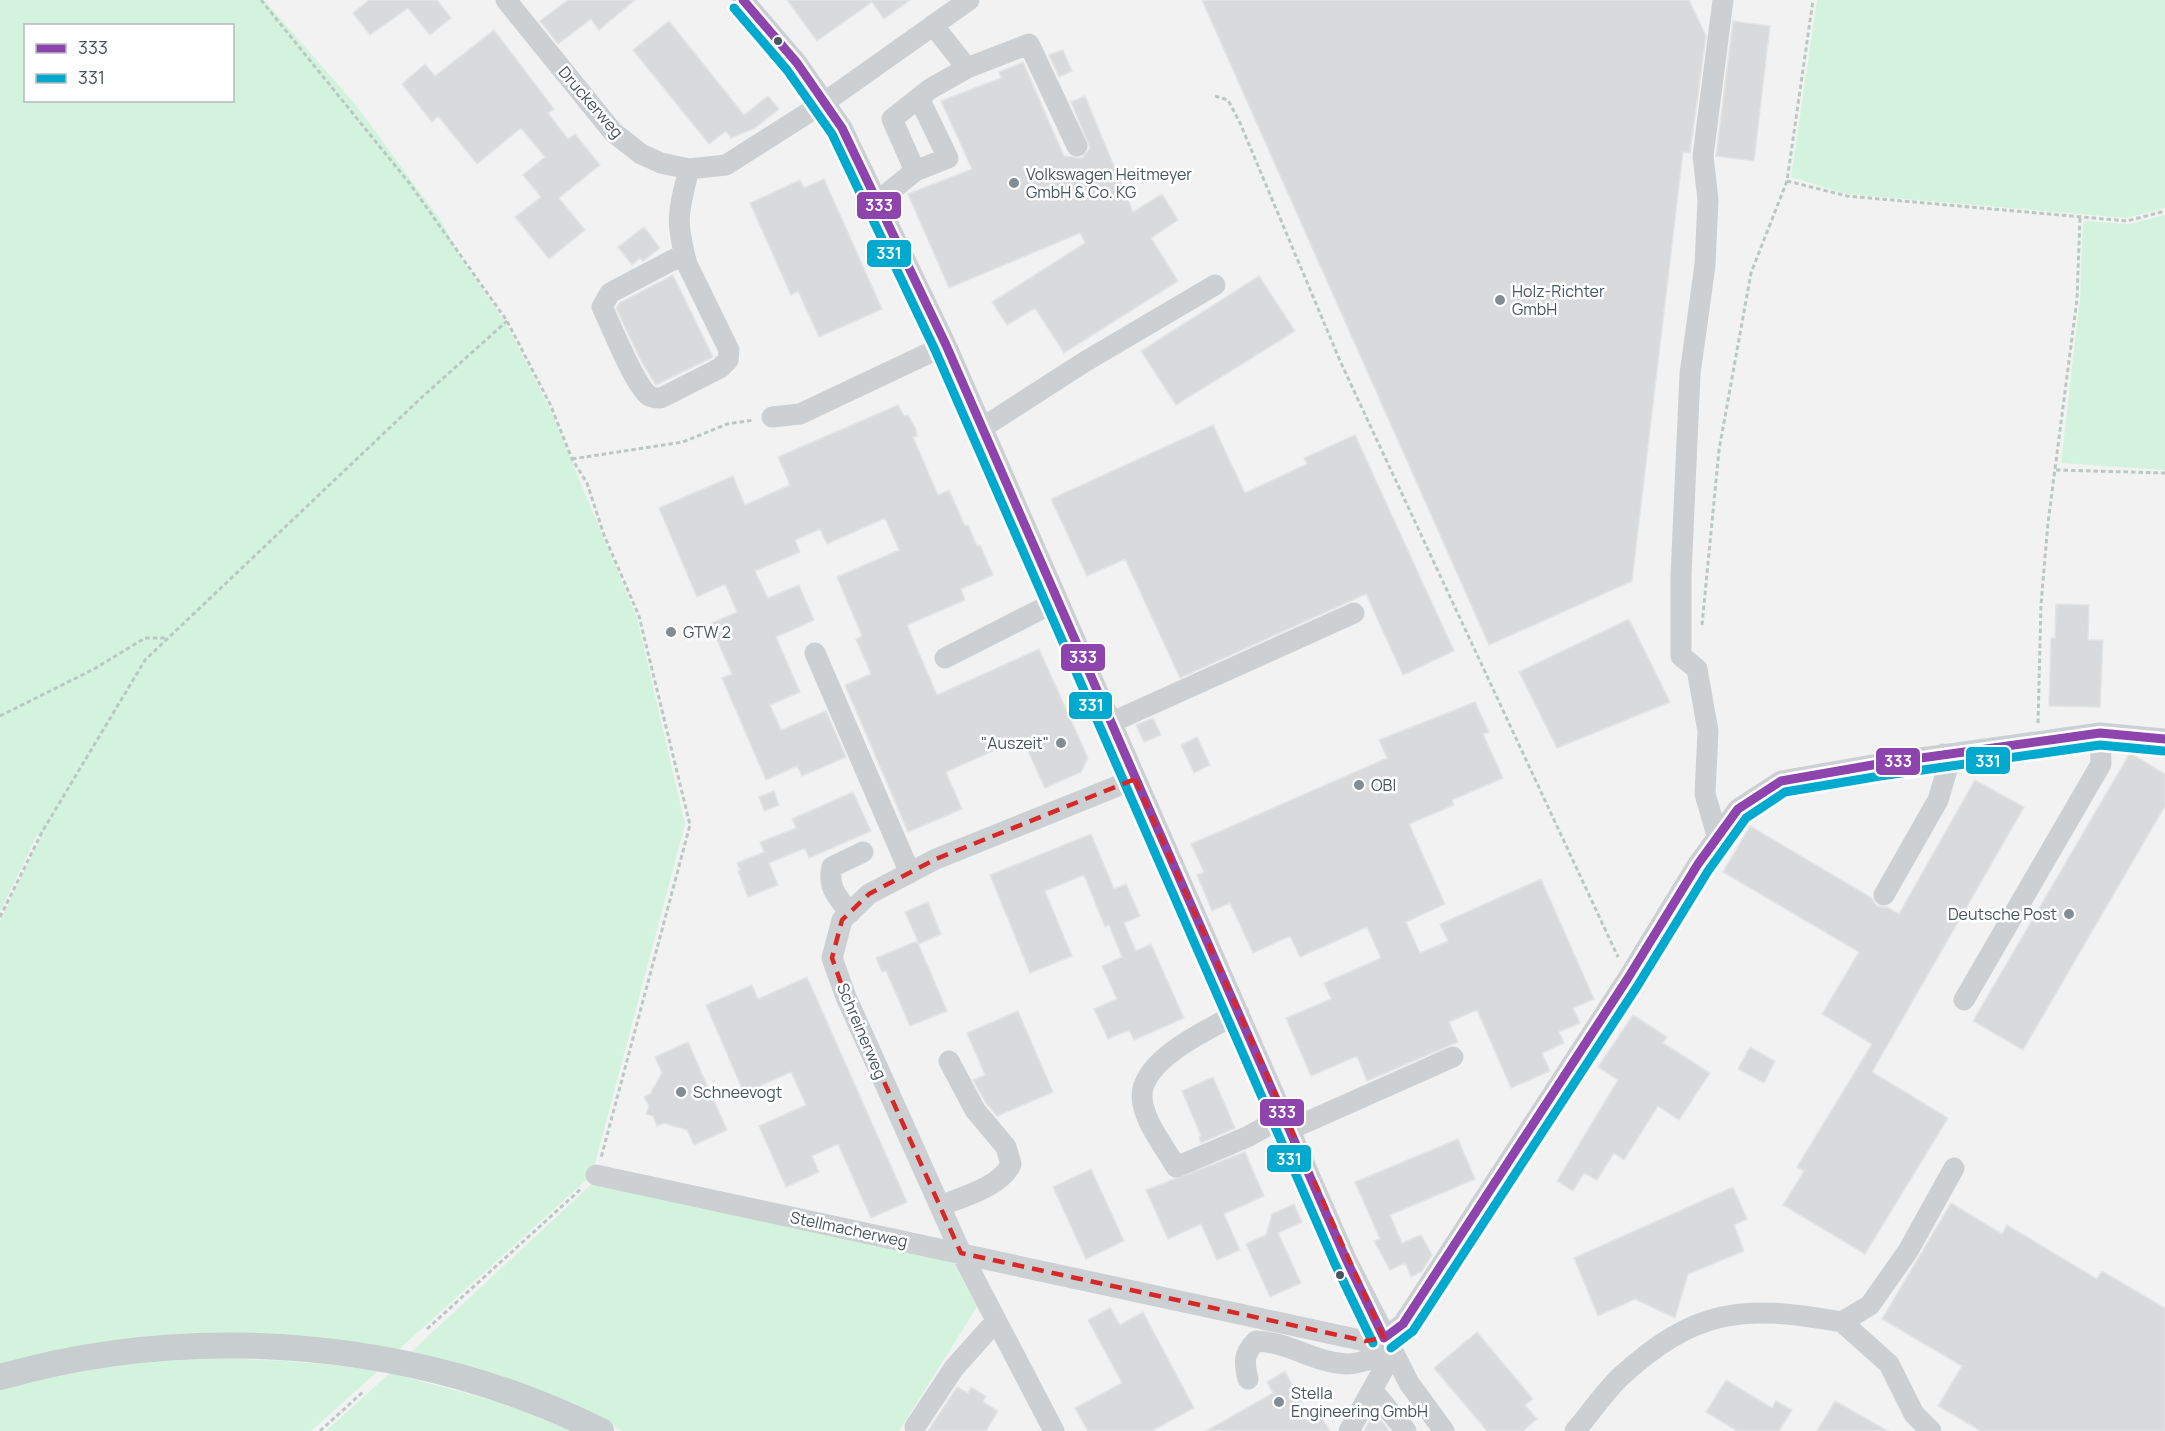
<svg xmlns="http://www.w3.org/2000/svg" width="2165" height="1431" viewBox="0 0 2165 1431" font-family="Manrope,sans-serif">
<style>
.green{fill:#d4f3df;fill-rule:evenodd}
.building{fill:#d9dadc;stroke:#e3e4e5;stroke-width:1.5}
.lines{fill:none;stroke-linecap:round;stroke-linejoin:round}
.path{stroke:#bac8c2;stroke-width:3;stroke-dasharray:4.5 3;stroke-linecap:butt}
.minor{stroke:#cdd0d3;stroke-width:21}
.major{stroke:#c8cdd0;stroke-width:26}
.bus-1-casing{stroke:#fff;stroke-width:14}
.bus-2-casing{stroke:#fff;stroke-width:14}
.bus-1{stroke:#8e44ad;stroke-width:9}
.bus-2{stroke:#00a9ce;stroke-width:9}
.marked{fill:none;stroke:#d62828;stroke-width:4.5;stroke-dasharray:12 8;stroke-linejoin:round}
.bus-dot{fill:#475560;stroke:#fff;stroke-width:2}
.poi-dot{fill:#838c93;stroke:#fff;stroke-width:2}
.labels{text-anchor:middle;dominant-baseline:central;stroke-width:5;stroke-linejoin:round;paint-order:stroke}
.street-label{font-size:16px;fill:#475560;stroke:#fff}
.poi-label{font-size:16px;fill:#475560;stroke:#fff;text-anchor:start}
.line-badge{stroke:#fff;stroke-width:2}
.badge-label{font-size:16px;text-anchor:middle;font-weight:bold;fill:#fff}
</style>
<rect width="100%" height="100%" fill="#f2f2f2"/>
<!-- green -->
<path class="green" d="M0 0H264L356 105 441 221 462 260 505 322 549 407 637 618 685 824 592 1175 396 1352 328 1341 0 1367V921L41 837 37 835 0 912ZM26 26H232V100H26Z
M1817 0H2165V208L2126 218 1847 194 1791 177Z
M2165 215V470L2061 463 2080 298 2083 221 2130 224Z
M597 1179 950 1257 977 1307 899 1431H623L564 1404 408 1355Z
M170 1358C240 1358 308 1360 378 1371L311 1431H0V1386L88 1368Z
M390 1373 499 1402 571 1431H326Z"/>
<!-- building -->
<path class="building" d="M369 0H437L451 18 430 35 408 8 370 35 353 13Z
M568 0H635L599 30 591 19 558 44 540 21Z
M787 0H910L884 19 872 2 817 41Z
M1202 0H1689L1706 36 1690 153 1683 152 1632 581 1489 645Z
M669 21 744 115 768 96 779 109 755 128 731 138 726 131 709 144 633 50Z
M1733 21 1770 26 1754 161 1716 156Z
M494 30 554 109 548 113 568 139 575 134 600 165 559 198 585 230 549 259 515 217 541 197 523 175 545 157 521 128 477 164 438 116 432 122 402 84 425 64 435 76Z
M1063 50 1072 71 1059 77 1049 55Z
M1023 62 1064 156 1082 158 1090 148 1071 102 1085 96 1133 212 1162 194 1178 220 1151 238 1178 281 1064 353 1035 308 1007 325 992 302 1085 243 1080 233 949 288 908 194 972 169 941 101 1001 78 999 72Z
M824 179 882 309 819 337 798 291 791 295 750 203 800 180 804 188Z
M644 227 660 248 643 261 640 258 632 265 618 247Z
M673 275 713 357 656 385 641 361 616 308 619 303Z
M1259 276 1295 331 1176 405 1141 351Z
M898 405 904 416 908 415 916 429 917 436 913 437 938 495 949 490 965 526 968 525 977 546 980 545 993 575 961 589 965 600 907 625 937 695 1039 649 1088 758 1081 772 1045 788 1022 738 946 772 962 809 908 832 845 685 871 674 856 639 862 636 837 577 899 550 885 518 827 544 820 529 795 540 800 552 755 571 768 598 799 585 814 620 776 637 800 692 770 705 781 730 826 711 846 757 802 776 797 766 766 780 722 678 732 674 710 624 737 612 725 584 697 597 659 508 733 476 745 505 790 485 778 457Z
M1213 425 1245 493 1307 464 1304 458 1355 435 1454 651 1403 675 1366 594 1180 678 1125 559 1087 576 1051 499Z
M2056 604 2089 605 2088 640H2103L2100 707 2049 706 2051 638H2055Z
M1629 619 1670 702 1557 748 1519 672Z
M1475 702 1489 732 1483 734 1503 778 1452 800 1454 805 1409 824 1445 904 1406 922 1420 953 1448 941 1440 924 1541 879 1594 999 1573 1008 1580 1023 1559 1032 1564 1043 1542 1053 1550 1071 1511 1088 1477 1010 1449 1022 1458 1042 1367 1081 1357 1056 1311 1076 1286 1018 1331 999 1324 983 1381 958 1367 927 1300 957 1290 936 1253 953 1230 903 1212 911 1197 875 1204 872 1191 844 1387 758 1379 740Z
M1153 718 1161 735 1144 742 1136 725Z
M1197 737 1210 765 1194 773 1181 745Z
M2130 753 2165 774V806L2023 1050 1973 1021Z
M1975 780 2024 807 1872 1072 1948 1118 1865 1254 1783 1205 1804 1171 1797 1167 1872 1044 1822 1014 1859 952 1723 872 1750 826 1872 898 1877 906 1887 907 1899 914Z
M774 791 779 805 764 811 759 797Z
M853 792 871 831 809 858 805 848 769 863 778 885 748 897 738 871 740 870 737 863 764 852 760 842 796 828 792 819Z
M1091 834 1114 889 1126 884 1140 916 1124 923 1136 951 1151 944 1184 1018 1134 1040 1129 1030 1108 1039 1094 1009 1117 999 1102 966 1122 957 1109 925 1105 927 1084 875 1045 891 1072 956 1030 973 990 875Z
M928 902 941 934 919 944 905 912Z
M917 941 947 1011 910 1026 886 971 882 972 876 958Z
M807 977 907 1202 871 1218 838 1144 812 1156 819 1172 786 1187 759 1126 806 1105 791 1072 744 1093 706 1005 752 985 758 999Z
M1018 1011 1053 1092 997 1116 986 1103 973 1080 985 1075 967 1033Z
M1633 1015 1667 1037 1663 1043 1710 1073 1679 1120 1658 1106 1624 1160 1614 1153 1597 1180 1584 1173 1573 1191 1557 1181 1618 1080 1598 1067Z
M688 1042 727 1130 694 1145 687 1130 664 1123 657 1126 653 1116 646 1114 649 1106 644 1097 650 1094 662 1073 655 1057Z
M1750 1047 1775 1061 1764 1083 1738 1069Z
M1213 1077 1235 1128 1201 1143 1199 1137 1201 1136 1182 1091Z
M1458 1139 1475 1179 1390 1215 1402 1243 1421 1235 1432 1255 1422 1271 1411 1277 1405 1263 1390 1270 1374 1241 1380 1239 1355 1182Z
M1245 1152 1264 1196 1224 1214 1240 1250 1217 1260 1201 1224 1168 1239 1146 1190Z
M1091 1169 1124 1241 1086 1259 1053 1187Z
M1733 1187 1747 1219 1734 1225 1744 1251 1688 1274 1675 1318 1635 1299 1598 1316 1574 1258Z
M1951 1203 2002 1234 2007 1225 2097 1279 2102 1271 2165 1308V1431H1981L1938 1406 1962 1366 1882 1319Z
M1294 1204 1302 1222 1278 1233 1301 1283 1270 1297 1246 1244 1266 1235 1272 1214Z
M1110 1308 1120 1325 1143 1312 1194 1408 1152 1431H1088L1075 1408 1122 1383 1088 1320Z
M1477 1332 1533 1399 1525 1405 1537 1419 1523 1431H1487L1434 1368Z
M1285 1371 1309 1417 1318 1412 1330 1431H1206L1273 1393 1267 1382Z
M1726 1380 1772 1408 1776 1401 1792 1410 1779 1431H1737L1706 1412Z
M957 1387 968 1393 971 1387 986 1396 983 1402 998 1411 986 1431H928Z
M1835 1401 1888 1431H1817Z
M1374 1412 1388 1429 1389 1431H1364Z"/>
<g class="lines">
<!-- path -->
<path class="path" d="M261 0 410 184 507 321 550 404 572 459 587 483 604 535 639 616 690 825 601 1158
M1215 96 1228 100 1240 123 1341 363 1618 957
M1787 181 1847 196 2127 221 2165 211
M572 459 683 442 727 424 754 420
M2056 470 2165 473
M1702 625 1719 450 1751 273 1787 181 1813 0
M0 716 94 669 145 638H167
M2038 723 2041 604 2048 523 2077 299 2080 217
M0 917 42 832 145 660 421 398 507 321
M427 1329 582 1188
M320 1431 364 1391"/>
<!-- minor -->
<path class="minor" d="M506 0 613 132 641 154 661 163 689 169 726 165 825 102 969 0
M743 0 797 63 842 128 946 345 1346 1259 1409 1383 1444 1431
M933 25 967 68 1029 44 1077 146
M915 171 948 158 919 98
M877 202 915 171 892 119 930 89 967 68
M684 254 610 293 602 307C612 327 633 382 648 395 651 398 657 398 661 398L720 368 728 360 729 350 687 264C675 220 678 213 689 169
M772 417 800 414 946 345
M982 428 1086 361 1215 285
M815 653 910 873
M945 658 1057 601
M1110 723 1354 613
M1717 835 1705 794 1708 731 1697 669 1681 656V576L1690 374 1705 265 1708 200 1703 156 1723 0
M1884 895 1938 800 1947 770 1943 754
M850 913C838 898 827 887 832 867L863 852
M1964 1000 2101 764 2100 733
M1239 1013C1211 1028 1141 1059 1142 1097 1143 1121 1165 1147 1176 1167L1247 1137 1285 1116
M1291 1129 1453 1057
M596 1175 1365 1341 1384 1338 1403 1324 1628 978 1698 864 1738 809 1781 781 1878 764 2100 733 2165 739
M940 1206C962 1197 1001 1187 1011 1164L1006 1147 975 1110 949 1061
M1842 1322 1870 1305 1908 1251 1954 1168
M1842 1322 1889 1364 1914 1414 1931 1431
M1248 1379C1244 1363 1243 1354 1256 1341 1290 1342 1314 1363 1347 1364 1362 1364 1379 1356 1393 1352
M1373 1391 1406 1431
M915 1427 954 1368 996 1321
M1054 1431 961 1253 846 997 832 958 842 920 869 894 936 859 1135 779
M1349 1431 1393 1352
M1575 1431C1590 1414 1603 1394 1619 1378 1695 1308 1743 1304 1842 1322"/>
<!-- major -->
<path class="major" d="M0 1377C196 1321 418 1340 601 1431"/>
<!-- bus-1 casing -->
<g class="bus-1-casing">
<path id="bus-1" d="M743 0 797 63 842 128 946 345 1346 1259 1384 1338
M1384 1338 1403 1324 1628 978 1698 864 1738 809 1781 781 1878 764 2100 733 2165 739"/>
</g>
<!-- bus-2 casing -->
<g class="bus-2-casing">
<path id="bus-2" d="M734 8 787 70 832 134 935 350 1335 1264 1373 1343
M1391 1348 1413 1331 1638 985 1708 871 1746 818 1785 792 1880 776 2100 745 2164 751"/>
</g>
<!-- bus-1 -->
<use href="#bus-1" class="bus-1"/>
<!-- bus-2 -->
<use href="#bus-2" class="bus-2"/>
</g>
<!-- marked area -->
<path class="marked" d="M1135 779 1384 1338 1365 1341 961 1253 846 997 832 958 842 920 869 894 936 859Z"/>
<!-- markers -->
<g class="bus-dot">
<circle cx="778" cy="41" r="5"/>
<circle cx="1340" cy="1275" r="5"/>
</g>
<g class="poi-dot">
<circle cx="1014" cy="183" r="6"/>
<circle cx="1500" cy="300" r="6"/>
<circle cx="671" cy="632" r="6"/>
<circle cx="1061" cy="743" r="6"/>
<circle cx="1359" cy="785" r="6"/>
<circle cx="2069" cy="914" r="6"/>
<circle cx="681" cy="1092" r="6"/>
<circle cx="1279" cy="1402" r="6"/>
</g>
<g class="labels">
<!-- street labels -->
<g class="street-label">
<text transform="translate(591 102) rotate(49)">Druckerweg</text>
<text transform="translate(862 1031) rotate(67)">Schreinerweg</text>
<text transform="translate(849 1229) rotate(12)">Stellmacherweg</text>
</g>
<!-- poi labels -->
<g class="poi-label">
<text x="1026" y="174">Volkswagen Heitmeyer<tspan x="1026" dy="18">GmbH &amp; Co. KG</tspan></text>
<text x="1512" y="291">Holz-Richter<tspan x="1512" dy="18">GmbH</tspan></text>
<text x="683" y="632">GTW 2</text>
<text x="1049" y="743" text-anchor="end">"Auszeit"</text>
<text x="1371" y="785">OBI</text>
<text x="2057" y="914" text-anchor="end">Deutsche Post</text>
<text x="693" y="1092">Schneevogt</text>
<text x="1291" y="1393">Stella<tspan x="1291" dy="18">Engineering GmbH</tspan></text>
</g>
</g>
<g class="line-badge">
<rect x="856" y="191" width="46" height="29" rx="6" fill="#8e44ad"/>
<rect x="866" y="239" width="46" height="29" rx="6" fill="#00a9ce"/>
<rect x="1060" y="643" width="46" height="29" rx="6" fill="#8e44ad"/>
<rect x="1068" y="691" width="45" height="29" rx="6" fill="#00a9ce"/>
<rect x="1965" y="746" width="46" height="29" rx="6" fill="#00a9ce"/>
<rect x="1875" y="747" width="46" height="29" rx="6" fill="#8e44ad"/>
<rect x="1259" y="1098" width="46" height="29" rx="6" fill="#8e44ad"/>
<rect x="1266" y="1144" width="46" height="29" rx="6" fill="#00a9ce"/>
</g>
<g class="badge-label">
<text x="879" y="211">333</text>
<text x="889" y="259">331</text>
<text x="1083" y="663">333</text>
<text x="1091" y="711">331</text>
<text x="1988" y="767">331</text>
<text x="1898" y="767">333</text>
<text x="1282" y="1118">333</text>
<text x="1289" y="1165">331</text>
</g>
<!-- legend -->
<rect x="24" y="24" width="210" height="78" fill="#ffffff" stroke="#b5bbbf" stroke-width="1.5"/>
<rect x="36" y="44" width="30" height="9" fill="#8e44ad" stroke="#b5bbbf" stroke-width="1.5"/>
<text x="78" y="54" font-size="18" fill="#475560">333</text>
<rect x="36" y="74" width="30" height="9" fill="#00a9ce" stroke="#b5bbbf" stroke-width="1.5"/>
<text x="78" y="84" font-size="18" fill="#475560">331</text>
</svg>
